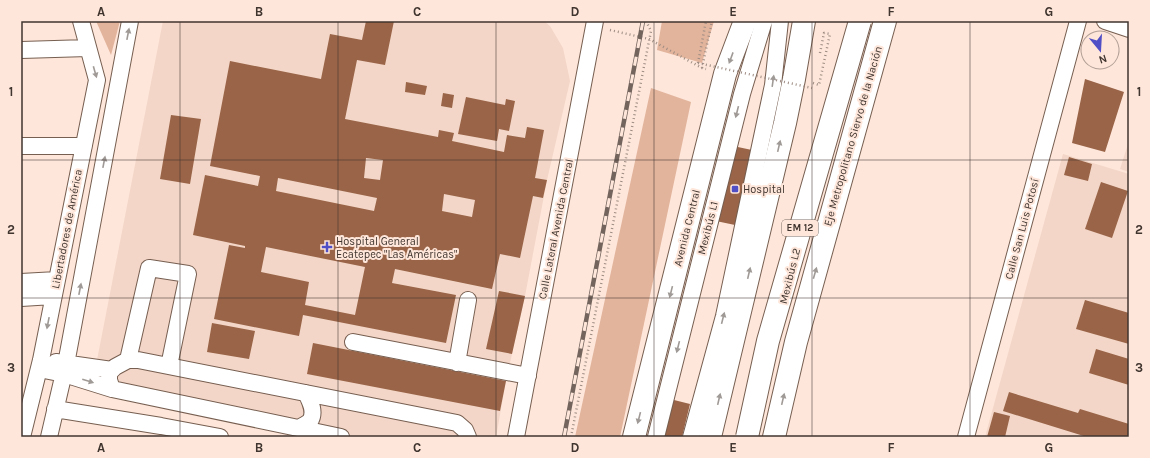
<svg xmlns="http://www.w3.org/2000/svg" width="1150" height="458" viewBox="0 0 1150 458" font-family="Karla,sans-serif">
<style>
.built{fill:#f3d6c7}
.green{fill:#e2b49c}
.building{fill:#996447;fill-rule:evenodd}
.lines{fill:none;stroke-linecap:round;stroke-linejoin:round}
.minor-casing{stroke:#765e50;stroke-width:18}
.highway-casing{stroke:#765e50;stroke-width:24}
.path{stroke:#9e8c83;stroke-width:2.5;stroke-dasharray:1 3;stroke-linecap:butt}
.minor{stroke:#fff;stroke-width:16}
.highway{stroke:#fff;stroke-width:22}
.rail-casing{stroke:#73645d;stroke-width:4.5}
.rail{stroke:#fee6da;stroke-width:3;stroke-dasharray:9;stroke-linecap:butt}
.highway-bridge-casing{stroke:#765e50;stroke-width:24;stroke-linecap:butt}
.path-bridge{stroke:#9e8c83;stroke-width:2.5;stroke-dasharray:1 3;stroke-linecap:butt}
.highway-bridge{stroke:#fff;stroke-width:22}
.oneway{fill:#a09a97}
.grid{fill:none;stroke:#40352f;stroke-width:1;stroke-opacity:0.55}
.poi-dot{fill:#504fc6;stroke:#fee6da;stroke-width:1.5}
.labels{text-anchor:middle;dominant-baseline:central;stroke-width:4;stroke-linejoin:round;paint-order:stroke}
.shield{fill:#fee6da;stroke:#796a62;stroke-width:1}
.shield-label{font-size:10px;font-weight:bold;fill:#40352f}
.street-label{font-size:11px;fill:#40352f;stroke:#fee6da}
.poi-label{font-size:11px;fill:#40352f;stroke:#fee6da;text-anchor:start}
.neatline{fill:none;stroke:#40352f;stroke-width:1.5}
.grid-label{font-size:13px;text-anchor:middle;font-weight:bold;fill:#40352f}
</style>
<rect width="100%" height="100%" fill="#fee6da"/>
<!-- built -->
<path class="built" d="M163 21H544L550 26 563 48 570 81 547 180 525 296 506 381 496 437H308L91 391Z
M1129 141V172L1120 169Z
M1063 154 1129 174V437H985Z"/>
<!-- green -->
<path class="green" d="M96 21H120L111 55Z
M662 21H714L702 63 657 50Z
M651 88 691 102 620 437H575Z"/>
<!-- building -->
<path class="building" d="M366 21H394L385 65 357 60 345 119 438 137 439 130 454 133 452 141 504 152 507 135 525 138 527 127 544 130 535 178 547 180 543 198 533 196 520 258 500 254 492 289 395 269 392 283 456 295 446 343 303 315 299 336 214 319 229 245 245 248V246L193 235 205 175 258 186 260 176 210 166 230 61 321 79 330 34 362 40ZM366 158 383 160 380 180 364 178ZM278 178 377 198 374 211 276 191ZM444 194 475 200 472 217 442 211ZM266 247 365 267 355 315 305 305 309 282 261 272Z
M1085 79 1124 92 1105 152 1072 143Z
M406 82 427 86 425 95 405 92Z
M443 93 454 95 452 108 441 106Z
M466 97 505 105 506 99 515 101 509 131 499 129 497 141 458 134Z
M171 115 201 119 190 184 160 179Z
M733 146 752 150 735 225 716 221Z
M1069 157 1092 164 1088 181 1064 175Z
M1101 182 1128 191 1112 238 1085 229Z
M499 291 525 296 512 354 486 349Z
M1085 300 1129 313V344L1076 329Z
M212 323 255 331 249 359 207 352Z
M313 343 506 381 500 411 307 374Z
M1096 349 1129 359V385L1089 373Z
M1009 392 1078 413 1080 409 1129 424V437H1087L1003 411Z
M670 399 690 404 682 437H660Z
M994 412 1010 416 1005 437H987Z"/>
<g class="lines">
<!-- minor casing -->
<g class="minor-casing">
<path id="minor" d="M1105 21 1129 29
M21 50 88 48
M21 146H84
M21 282 57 280
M21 298 53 296
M353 342 528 376
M128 360 149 268 188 274 169 366
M56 362 112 370
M457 363 468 300
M39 369 64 374 112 389 341 437
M112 389 109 380V373L115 367 128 360H138L457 423 465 430 468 437
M55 409 161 426 220 437
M299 428C302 426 307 424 310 421 316 412 310 401 306 393
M22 437 41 360 97 80 81 21
M49 437 66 364 130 21
M516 437 595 21
M656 437 742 94 764 21
M691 437 724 316 773 85 780 21
M966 437 1078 21"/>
</g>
<!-- highway casing -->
<g class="highway-casing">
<path id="highway" d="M634 437 725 74 745 21
M710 437 785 123 794 79 804 21
M774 437 796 342 885 21"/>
</g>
<!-- path -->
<path class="path" d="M610 30 649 39 702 68 706 69
M698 63 706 21
M702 68 712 21
M813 83 819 85 830 34 824 33 820 53
M571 437 651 31 646 21"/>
<!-- minor -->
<use href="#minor" class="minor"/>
<!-- highway -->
<use href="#highway" class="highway"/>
<!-- rail casing -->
<g class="rail-casing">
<path id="rail" d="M564 437 643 21"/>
</g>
<!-- rail -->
<use href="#rail" class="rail"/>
<!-- highway-bridge casing -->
<g class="highway-bridge-casing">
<path id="highway-bridge" d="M747 437 768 341 860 21"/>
</g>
<!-- path-bridge -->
<path class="path-bridge" d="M698 63 812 88"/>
<!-- highway-bridge -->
<use href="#highway-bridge" class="highway-bridge"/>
</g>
<!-- one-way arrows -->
<defs><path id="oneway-solid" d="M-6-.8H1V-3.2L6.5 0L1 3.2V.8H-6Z"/></defs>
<g class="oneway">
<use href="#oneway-solid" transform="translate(128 34) rotate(-79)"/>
<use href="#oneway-solid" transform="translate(731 58) rotate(110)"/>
<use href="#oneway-solid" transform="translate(95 72) rotate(74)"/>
<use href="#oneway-solid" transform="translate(773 81) rotate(-82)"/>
<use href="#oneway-solid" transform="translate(737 112) rotate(104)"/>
<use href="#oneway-solid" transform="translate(779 146) rotate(-77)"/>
<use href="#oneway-solid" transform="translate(104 162) rotate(-79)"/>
<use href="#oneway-solid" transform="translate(749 273) rotate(-77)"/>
<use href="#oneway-solid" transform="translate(815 273) rotate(-74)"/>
<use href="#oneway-solid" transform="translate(80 289) rotate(-79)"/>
<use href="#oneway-solid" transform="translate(671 292) rotate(104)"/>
<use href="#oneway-solid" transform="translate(723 318) rotate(-76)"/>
<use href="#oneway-solid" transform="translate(48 323) rotate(101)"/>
<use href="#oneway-solid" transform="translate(678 347) rotate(104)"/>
<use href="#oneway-solid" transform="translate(88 381) rotate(17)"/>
<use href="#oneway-solid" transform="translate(719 399) rotate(-77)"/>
<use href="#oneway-solid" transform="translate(783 399) rotate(-77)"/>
<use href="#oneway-solid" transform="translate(639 418) rotate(104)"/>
</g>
<!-- grid -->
<path class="grid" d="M180 21V437M338 21V437M496 21V437M654 21V437M812 21V437M970 21V437M21 160H1129M21 298H1129"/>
<!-- markers -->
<g class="poi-dot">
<rect x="731" y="185" width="8" height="8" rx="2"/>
<path d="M325 241h4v4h4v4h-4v4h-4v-4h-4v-4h4z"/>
</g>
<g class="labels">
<!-- shield labels -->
<rect class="shield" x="782" y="220" width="36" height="16" rx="3"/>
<g class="shield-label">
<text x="800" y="228">EM 12</text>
</g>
<!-- street labels -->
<g class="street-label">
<text transform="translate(853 136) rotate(-74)">Eje Metropolitano Siervo de la Nación</text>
<text transform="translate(687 228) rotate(-76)">Avenida Central</text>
<text transform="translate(708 228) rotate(-76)">Mexibús L1</text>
<text transform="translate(67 229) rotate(-79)">Libertadores de América</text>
<text transform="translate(556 229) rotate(-79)">Calle Lateral Avenida Central</text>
<text transform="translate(1022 229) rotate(-75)">Calle San Luis Potosí</text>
<text transform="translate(790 276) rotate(-76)">Mexibús L2</text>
</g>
<!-- poi labels -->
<g class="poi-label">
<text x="743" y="189">Hospital</text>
<text x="336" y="241">Hospital General<tspan x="336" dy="13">Ecatepec "Las Américas"</tspan></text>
</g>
</g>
<!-- border -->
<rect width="1150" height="458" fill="none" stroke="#fee6da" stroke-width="44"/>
<!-- north arrow -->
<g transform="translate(1100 50) rotate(162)"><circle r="19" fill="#fee6da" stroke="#b29f96"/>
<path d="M0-3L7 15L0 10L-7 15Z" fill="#504fc6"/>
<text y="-6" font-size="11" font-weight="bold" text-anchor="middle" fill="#40352f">N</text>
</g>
<rect x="22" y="22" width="1106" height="414" class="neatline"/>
<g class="grid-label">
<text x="101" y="16">A</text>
<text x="259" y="16">B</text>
<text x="417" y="16">C</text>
<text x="575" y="16">D</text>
<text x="733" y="16">E</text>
<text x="891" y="16">F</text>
<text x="1049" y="16">G</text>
<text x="11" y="96">1</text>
<text x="1139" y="96">1</text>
<text x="11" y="234">2</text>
<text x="1139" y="234">2</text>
<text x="11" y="372">3</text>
<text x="1139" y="372">3</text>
<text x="101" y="452">A</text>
<text x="259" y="452">B</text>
<text x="417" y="452">C</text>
<text x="575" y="452">D</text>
<text x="733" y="452">E</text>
<text x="891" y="452">F</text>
<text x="1049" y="452">G</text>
</g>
</svg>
